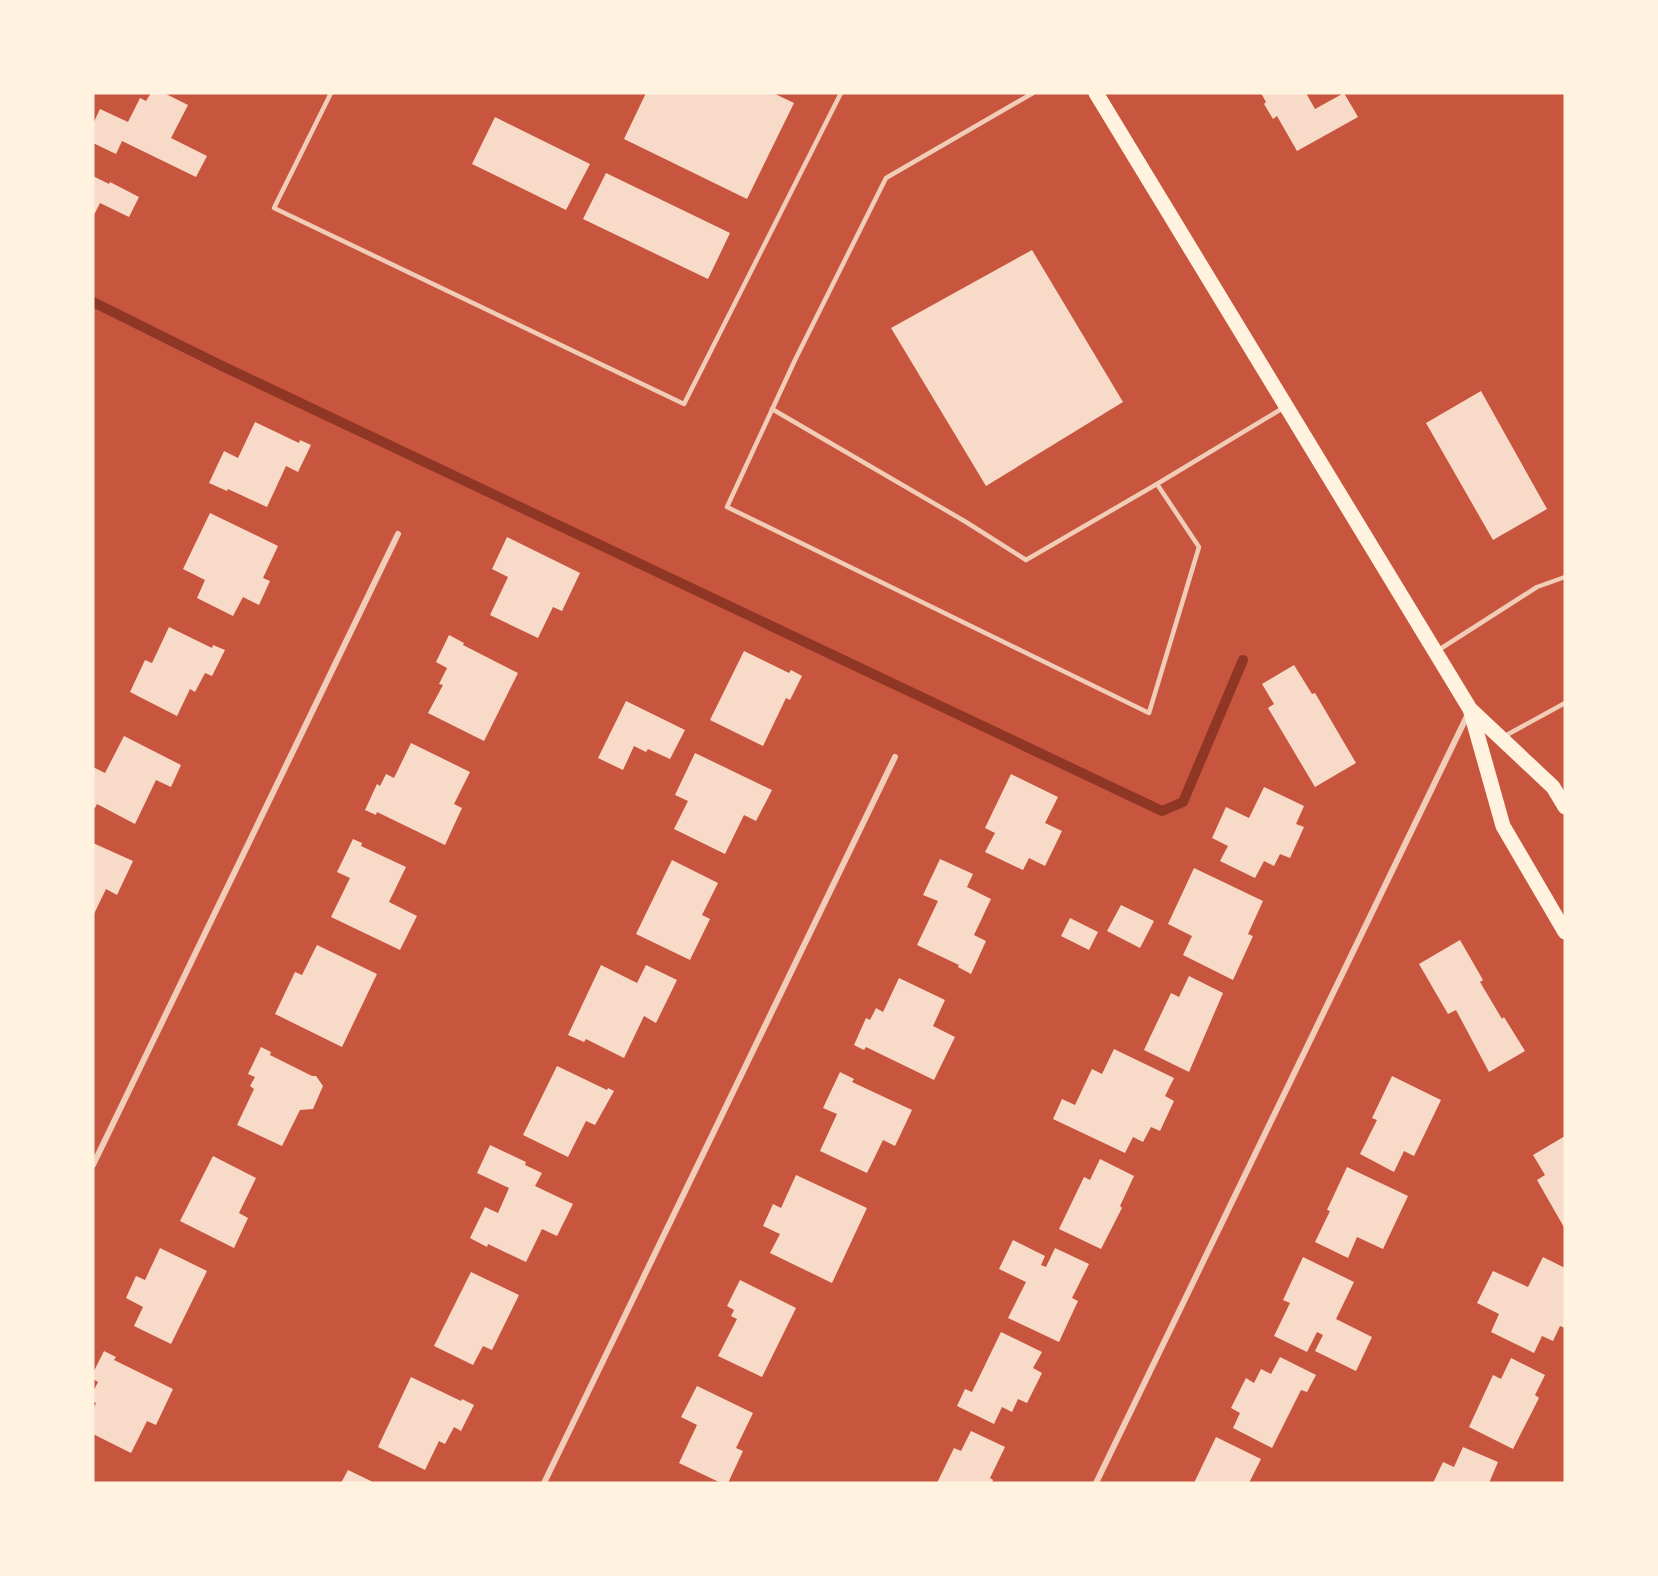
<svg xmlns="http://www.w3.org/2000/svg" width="1658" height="1576" viewBox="0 0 1658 1576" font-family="Signika,sans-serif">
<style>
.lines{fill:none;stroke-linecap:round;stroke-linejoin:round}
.stream{stroke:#8f3625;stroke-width:10}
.building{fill:#f7dbc8}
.service{stroke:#f1ccb7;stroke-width:4.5}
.minor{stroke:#f1ccb7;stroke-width:6}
.primary{stroke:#fff3e0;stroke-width:15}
</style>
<rect width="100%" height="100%" fill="#c8553d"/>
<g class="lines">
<!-- stream -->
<path class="stream" d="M93 302 220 365 1162 811 1183 802 1243 660"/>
</g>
<!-- building -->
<path class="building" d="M151 93H164L188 105 171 138 207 156 196 177 122 141 116 154 93 143V124L100 109 128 122 140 98 146 101Z
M646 93H773L794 103 747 199 624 139Z
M1261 93H1306L1315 109 1344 93 1358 117 1297 151 1277 116 1273 119 1264 104 1266 102Z
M495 117 590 164 566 210 472 164Z
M606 173 730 233 708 279 583 219Z
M93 176 109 184 110 182 139 197 129 217 100 203 93 217Z
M1032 250 1123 402 986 486 891 328Z
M1481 391 1547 509 1493 540 1426 423Z
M255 422 299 443 300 440 311 445 298 472 286 466 267 507 228 489 227 491 209 483 224 451 238 458Z
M210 513 278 546 263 578 270 581 259 605 243 597 233 616 197 598 205 580 183 569Z
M507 537 580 573 562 611 553 607 538 638 490 615 508 577 492 569Z
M169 627 212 648 213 645 225 650 212 676 205 673 195 692 190 689 177 716 130 692 145 660 152 663Z
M449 635 464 643 463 645 518 673 484 741 428 713 443 685 439 684 447 668 436 662Z
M744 651 789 673 791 670 802 676 790 700 786 698 763 746 710 720Z
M1294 665 1312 694 1315 693 1356 763 1315 787 1268 708 1274 704 1262 684Z
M626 701 685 730 670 759 648 749 646 752 634 746 623 770 598 758Z
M124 736 181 765 171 787 156 780 135 824 97 804 95 808 93 807V767L105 773Z
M411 743 470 772 454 804 462 808 445 845 377 812 376 815 365 810 377 784 380 786 386 774 394 778Z
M695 753 772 790 756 821 744 815 725 854 674 829 688 801 675 795Z
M1011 774 1058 797 1045 823 1062 831 1045 866 1029 858 1023 870 985 852 995 833 985 828Z
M1264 787 1304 806 1296 824 1304 827 1290 858 1280 854 1274 866 1264 861 1255 878 1220 861 1228 846 1212 838 1226 807 1249 818Z
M353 839 362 843 361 846 406 867 389 902 417 916 400 950 331 917 350 878 337 872Z
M93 843 133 861 117 895 106 889 93 916Z
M940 859 973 874 967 887 991 899 974 935 986 941 971 974 958 967 959 965 917 945 938 901 923 895Z
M672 860 718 883 702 915 710 919 690 960 636 934Z
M1194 868 1263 901 1248 934 1253 936 1233 980 1183 955 1192 936 1168 924Z
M1121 905 1154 921 1140 948 1107 931Z
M1070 918 1098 932 1089 950 1061 936Z
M1460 940 1483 980 1480 982 1502 1019 1504 1017 1525 1051 1489 1072 1456 1010 1448 1014 1419 964Z
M317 945 377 974 342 1047 275 1014 295 972 302 975Z
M601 965 637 983 646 965 677 980 656 1023 644 1016 624 1058 586 1039 584 1042 568 1035Z
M1189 976 1223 993 1189 1072 1144 1050 1171 993 1179 997Z
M899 978 945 1000 933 1026 955 1037 934 1080 866 1047 864 1050 854 1045 866 1018 870 1020 876 1008 883 1012Z
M261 1047 271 1052 270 1055 312 1076H316L323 1086 313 1109 300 1110 282 1146 237 1125 254 1089 250 1086 255 1077 248 1074Z
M1114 1049 1174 1078 1165 1096 1174 1101 1160 1131 1151 1127 1143 1142 1133 1137 1125 1153 1053 1119 1062 1099 1075 1105 1092 1069 1102 1074Z
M557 1066 607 1090 608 1088 614 1091 595 1125 586 1121 568 1157 523 1135Z
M840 1072 854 1079 852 1082 912 1110 895 1146 883 1140 867 1173 820 1151 837 1114 823 1108Z
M1392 1076 1441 1100 1414 1156 1404 1151 1394 1172 1360 1154 1377 1120 1372 1118Z
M1565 1136V1229L1537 1180 1545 1175 1533 1155Z
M490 1145 526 1162 525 1165 542 1173 535 1186 573 1204 557 1236 542 1229 526 1262 488 1244 487 1247 470 1238 485 1207 498 1213 509 1188 477 1173Z
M213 1156 256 1178 239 1213 248 1218 234 1248 180 1221Z
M1100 1159 1134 1176 1120 1206 1122 1208 1101 1249 1059 1229 1084 1177 1090 1180Z
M1347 1167 1408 1196 1383 1249 1357 1237 1348 1258 1315 1242 1330 1211 1327 1210Z
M796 1175 867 1208 832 1283 770 1253 780 1234 763 1226 773 1204 781 1208Z
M1013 1240 1045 1256 1041 1265 1046 1267 1055 1248 1089 1264 1072 1298 1078 1301 1059 1342 1008 1318 1026 1282 999 1269Z
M160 1248 207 1271 171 1344 134 1326 143 1307 126 1298 136 1276 145 1280Z
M1303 1257 1354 1282 1336 1319 1372 1337 1356 1371 1315 1351 1323 1335 1317 1332 1307 1352 1274 1336 1290 1303 1283 1300Z
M1543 1257 1565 1268V1328L1560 1326 1553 1341 1542 1336 1534 1353 1491 1332 1499 1314 1477 1303 1493 1271 1528 1287Z
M471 1272 519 1295 492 1350 483 1346 473 1365 434 1346Z
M740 1280 796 1308 762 1377 718 1356 737 1319 731 1316 734 1310 727 1306Z
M1001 1332 1042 1352 1033 1368 1042 1373 1027 1403 1018 1399 1012 1412 1002 1407 994 1424 957 1406 965 1389 972 1392Z
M104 1351 116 1357 114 1360 173 1389 156 1425 147 1421 131 1453 93 1434V1410L96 1403 93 1401V1392L98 1382 93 1379V1373Z
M1280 1357 1316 1375 1307 1392 1301 1390 1272 1448 1233 1428 1240 1413 1231 1408 1246 1378 1254 1383 1261 1369 1271 1374Z
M1511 1358 1545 1375 1535 1395 1539 1398 1513 1449 1469 1427 1493 1375 1501 1379Z
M411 1377 461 1401 462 1399 474 1405 461 1431 454 1427 445 1444 439 1441 425 1470 378 1447Z
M697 1386 753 1413 736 1448 743 1451 728 1483H721L679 1463 697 1425 681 1417Z
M971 1431 1005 1447 990 1478 993 1480 992 1483H937L954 1448 961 1451Z
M1216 1437 1261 1459 1249 1483H1194Z
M1463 1447 1498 1462 1489 1483H1433L1443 1462 1454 1467Z
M348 1470 375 1483H341Z"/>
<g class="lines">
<!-- service -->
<path class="service" d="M331 93 274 208 684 404 841 93
M772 409 966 522 1026 560 1157 484 1199 547 1149 713 727 507 795 360 886 178 1033 93
M1157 484 1283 408
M1437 651 1537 587 1565 577
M1503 737 1565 703"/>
<!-- minor -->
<path class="minor" d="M93 1165 398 534
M544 1483 895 757
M1096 1483 1468 714"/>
<!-- primary -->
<path class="primary" d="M1096 93 1470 709 1553 787 1565 807
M1470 709 1503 826 1565 932"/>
</g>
<!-- border -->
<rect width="1658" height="1576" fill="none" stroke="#fff3e0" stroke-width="189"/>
</svg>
